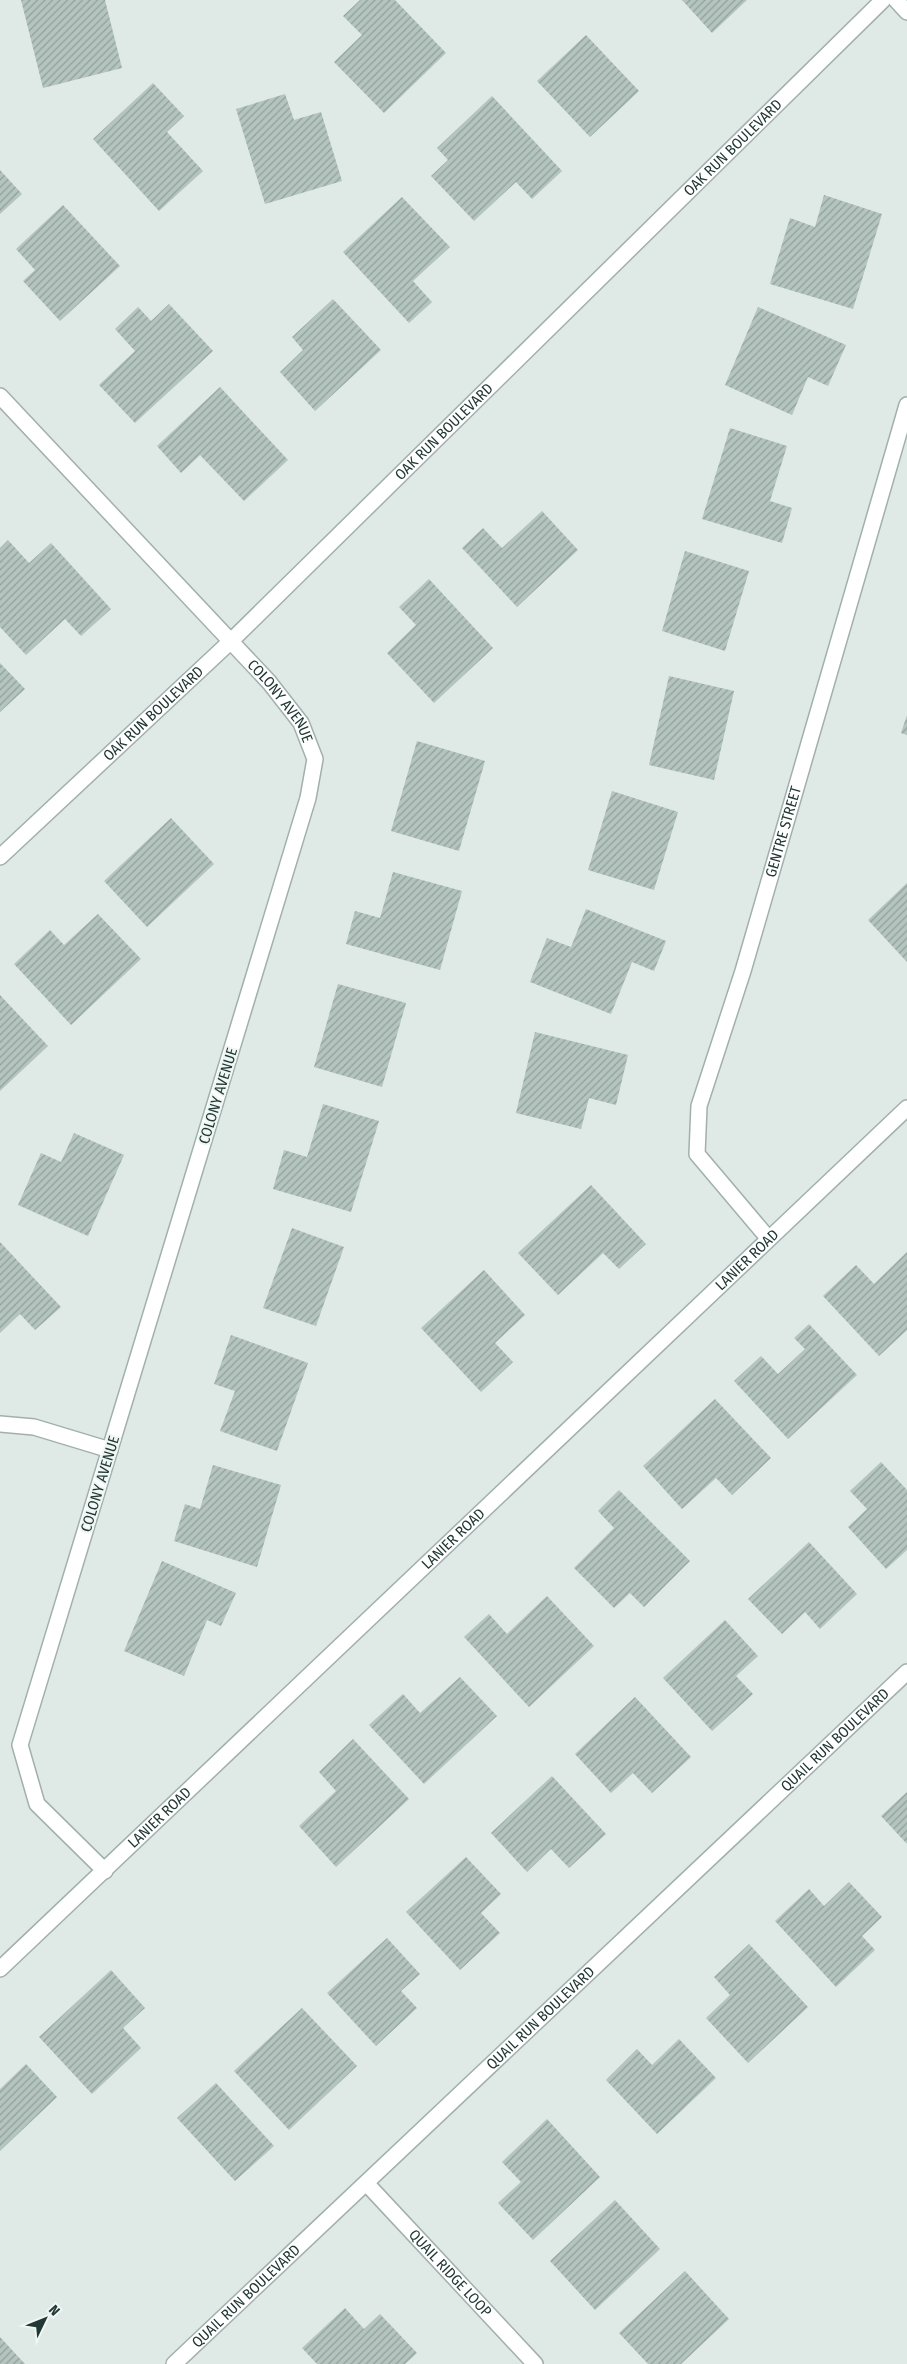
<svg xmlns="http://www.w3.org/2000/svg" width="907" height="2364" viewBox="0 0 907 2364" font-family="'Fira Sans Condensed',sans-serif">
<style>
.building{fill:url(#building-hatch)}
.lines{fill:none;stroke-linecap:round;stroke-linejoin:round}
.minor-casing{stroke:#a2b0ac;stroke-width:18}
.tertiary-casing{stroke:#a2b0ac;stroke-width:18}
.minor{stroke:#fff;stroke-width:15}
.tertiary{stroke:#fff;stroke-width:15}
.labels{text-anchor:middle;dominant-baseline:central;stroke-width:4;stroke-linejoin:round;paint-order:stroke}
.street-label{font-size:15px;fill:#213834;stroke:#eff6f3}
</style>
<defs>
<pattern id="building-hatch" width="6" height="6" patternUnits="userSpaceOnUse" patternTransform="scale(1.25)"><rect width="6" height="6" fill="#b4c4be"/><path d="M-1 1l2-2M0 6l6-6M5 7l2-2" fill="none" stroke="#92a09b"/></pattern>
</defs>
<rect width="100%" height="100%" fill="#dfe9e5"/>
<!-- building -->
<path class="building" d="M21 0H105L122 68 43 88Z
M360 0H395L446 53 384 113 334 62 362 35 343 16Z
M682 0H747L712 33Z
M586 35 639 91 590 137 537 81Z
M153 83 184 116 167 132 203 171 159 211 93 139Z
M285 94 294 120 321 112 342 181 265 204 236 109Z
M492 96 562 171 532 199 516 182 474 221 431 176 448 160 437 148Z
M0 170 22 194 0 214Z
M824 195 882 214 853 309 770 284 790 218 815 227Z
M402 197 450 247 413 281 432 302 409 323 343 252Z
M63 205 120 266 60 321 23 281 35 270 16 249Z
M333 299 381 350 315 411 280 372 303 350 292 337Z
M169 304 213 351 135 423 99 385 135 351 115 329 138 307 151 321Z
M758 307 846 345 828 386 808 377 792 415 725 385Z
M220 387 288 460 244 501 200 455 181 473 157 446Z
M730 428 787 446 770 501 792 508 782 543 702 519Z
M542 511 578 550 517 607 462 548 483 528 502 548Z
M8 540 29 563 51 543 111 609 81 636 65 619 26 655 0 627V548Z
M685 551 749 571 725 651 662 631Z
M429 579 493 648 434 703 387 653 416 625 399 607Z
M0 663 25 689 0 712Z
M669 676 734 691 714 780 649 765Z
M907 715V735L901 733Z
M417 741 485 761 459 851 391 831Z
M612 791 678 812 654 890 588 870Z
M171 818 214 864 147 927 104 881Z
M393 872 462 891 440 970 346 944 355 911 380 918Z
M907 883V962L868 920Z
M586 909 666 941 654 971 632 962 611 1014 530 982 547 938 571 947Z
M98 914 141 959 71 1025 14 964 50 930 64 945Z
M338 984 406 1003 382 1087 314 1067Z
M0 995 48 1046 0 1091Z
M535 1032 628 1055 616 1105 589 1098 581 1129 516 1113Z
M323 1104 379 1121 351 1212 273 1189 284 1150 307 1157Z
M74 1133 124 1155 88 1236 18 1205 41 1153 61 1162Z
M591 1185 646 1244 619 1269 603 1253 558 1295 518 1253Z
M292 1228 344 1247 316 1326 263 1308Z
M0 1242 61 1307 35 1330 20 1314 0 1333Z
M907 1252V1330L879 1356 823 1296 856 1265 874 1284Z
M484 1270 525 1315 495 1343 513 1362 481 1392 421 1328Z
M809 1324 857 1375 788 1439 734 1381 761 1356 778 1374 805 1349 794 1338Z
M231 1335 308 1363 277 1451 220 1431 235 1391 214 1384Z
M715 1399 771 1458 732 1495 716 1478 682 1509 643 1466Z
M881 1462 907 1490V1550L886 1569 848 1527 867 1509 850 1491Z
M213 1465 281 1485 257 1567 174 1541 185 1504 200 1509Z
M619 1490 690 1561 644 1607 630 1593 614 1608 574 1568 614 1528 598 1511Z
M809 1542 857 1594 820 1629 805 1612 782 1634 748 1599Z
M162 1561 236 1593 221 1626 207 1620 184 1676 124 1651Z
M547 1596 594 1646 529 1707 464 1637 489 1614 507 1634Z
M725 1620 758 1656 736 1676 753 1694 712 1731 663 1678Z
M460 1677 497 1716 424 1784 369 1725 403 1694 420 1713Z
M635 1697 691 1757 652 1793 633 1773 611 1793 575 1754Z
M353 1739 409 1799 336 1867 299 1826 336 1791 319 1772Z
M552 1776 606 1834 569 1868 551 1849 527 1872 491 1833Z
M907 1792V1844L881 1816Z
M466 1857 501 1894 481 1913 500 1933 460 1970 406 1912Z
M849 1882 882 1917 862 1936 875 1950 836 1987 775 1921 809 1889 824 1906Z
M387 1938 420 1974 401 1991 417 2008 376 2046 327 1993Z
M749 1944 808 2007 748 2063 706 2018 730 1995 714 1977Z
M111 1970 145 2008 123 2028 141 2048 92 2094 39 2037Z
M302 2008 357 2066 289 2130 234 2071Z
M679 2039 716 2078 657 2134 606 2080 637 2049 652 2065Z
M26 2064 57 2097 0 2151V2089Z
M216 2083 274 2146 235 2181 177 2118Z
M547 2119 600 2177 533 2240 498 2203 521 2182 502 2162Z
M615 2200 660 2249 595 2310 550 2261Z
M685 2271 729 2319 681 2364H648L619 2333Z
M345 2308 364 2329 380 2314 417 2353 405 2364H317L302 2348Z
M0 2337 25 2364H0Z"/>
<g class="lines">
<!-- minor casing -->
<g class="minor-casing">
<g id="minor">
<path d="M896 0 907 12"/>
<path id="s1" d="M0 396 269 682 301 723 315 759 308 798 20 1745 37 1804 105 1871"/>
<path id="s2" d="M768 1238 697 1154 699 1106 743 971 907 405"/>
<path d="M0 1424 34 1427 110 1450"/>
<path id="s3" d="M0 1969 907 1108"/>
<path id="s4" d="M367 2184 535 2364"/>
<path id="s5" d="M174 2364 907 1672"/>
</g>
</g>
<!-- tertiary casing -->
<g class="tertiary-casing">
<g id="tertiary">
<path id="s6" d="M0 857 231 641 883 0"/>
</g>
</g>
<!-- minor -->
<use href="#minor" class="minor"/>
<!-- tertiary -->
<use href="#tertiary" class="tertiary"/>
</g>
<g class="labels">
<!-- street labels -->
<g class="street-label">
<text stroke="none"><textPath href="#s6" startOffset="1020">OAK RUN BOULEVARD</textPath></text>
<text stroke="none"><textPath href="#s6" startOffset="615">OAK RUN BOULEVARD</textPath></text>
<text stroke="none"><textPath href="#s1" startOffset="415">COLONY AVENUE</textPath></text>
<text stroke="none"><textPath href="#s6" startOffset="210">OAK RUN BOULEVARD</textPath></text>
<text stroke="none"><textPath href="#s2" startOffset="445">GENTRE STREET</textPath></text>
<text transform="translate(218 1096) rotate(-73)">COLONY AVENUE</text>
<text stroke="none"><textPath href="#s3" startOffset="1030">LANIER ROAD</textPath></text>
<text transform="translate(100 1484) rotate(-73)">COLONY AVENUE</text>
<text stroke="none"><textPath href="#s3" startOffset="625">LANIER ROAD</textPath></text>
<text stroke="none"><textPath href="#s5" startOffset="909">QUAIL RUN BOULEVARD</textPath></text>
<text stroke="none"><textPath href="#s3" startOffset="220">LANIER ROAD</textPath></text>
<text stroke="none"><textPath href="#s5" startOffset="504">QUAIL RUN BOULEVARD</textPath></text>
<text stroke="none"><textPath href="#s4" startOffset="122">QUAIL RIDGE LOOP</textPath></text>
<text stroke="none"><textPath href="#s5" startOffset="99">QUAIL RUN BOULEVARD</textPath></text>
</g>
</g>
<!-- north arrow -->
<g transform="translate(45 2319) rotate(47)" stroke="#eff6f3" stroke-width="4" paint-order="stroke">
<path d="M0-4L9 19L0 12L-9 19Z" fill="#213834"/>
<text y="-8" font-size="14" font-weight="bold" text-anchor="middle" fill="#213834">N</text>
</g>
</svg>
